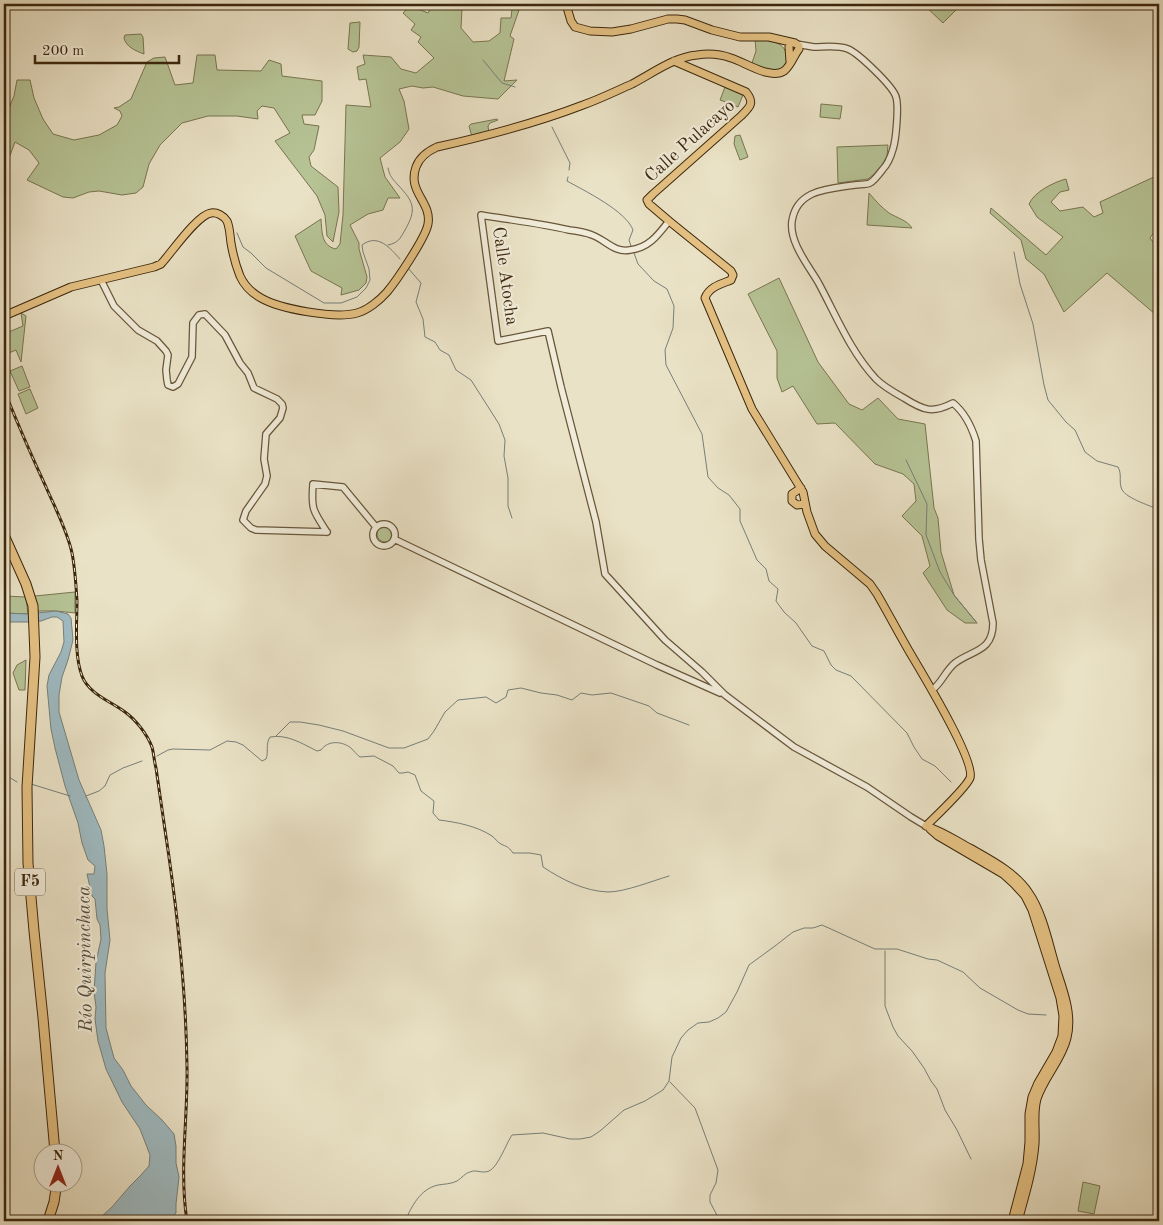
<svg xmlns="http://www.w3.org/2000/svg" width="1163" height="1225" viewBox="0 0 1163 1225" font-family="'Old Standard TT',serif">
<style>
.green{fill:#b6c395;stroke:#797550}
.water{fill:#9ebac1;stroke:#777f79}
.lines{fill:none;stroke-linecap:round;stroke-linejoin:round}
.stream{stroke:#777f79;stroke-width:1}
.minor-casing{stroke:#68563a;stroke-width:8}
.major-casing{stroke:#3c270c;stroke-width:9}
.highway-casing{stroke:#3c270c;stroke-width:11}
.minor{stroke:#f1ecda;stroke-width:5.5}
.major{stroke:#e5c183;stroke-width:7}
.highway{stroke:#e5c183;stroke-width:9}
.rail-casing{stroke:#3c270c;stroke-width:3}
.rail{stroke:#f1ecda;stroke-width:1;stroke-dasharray:4;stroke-linecap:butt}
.labels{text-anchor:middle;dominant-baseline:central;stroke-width:4.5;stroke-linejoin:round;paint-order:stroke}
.shield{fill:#f1ecda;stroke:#72624a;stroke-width:1}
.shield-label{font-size:16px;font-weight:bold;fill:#3c270c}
.street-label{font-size:18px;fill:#3c270c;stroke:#f1ecda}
.water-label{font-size:19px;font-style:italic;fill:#544c39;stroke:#f1ecda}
</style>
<rect width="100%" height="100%" fill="#eae2c6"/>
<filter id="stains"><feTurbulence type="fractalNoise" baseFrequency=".004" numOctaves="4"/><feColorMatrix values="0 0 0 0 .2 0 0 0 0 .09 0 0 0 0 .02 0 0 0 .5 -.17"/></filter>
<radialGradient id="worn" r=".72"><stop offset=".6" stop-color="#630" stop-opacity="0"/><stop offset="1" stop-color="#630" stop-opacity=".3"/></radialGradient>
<!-- green -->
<path class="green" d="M413 4H417L418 9 428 13 433 4H453V9H462L461 28 473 42 489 41 500 33 501 18H511L512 9 519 10 510 36 514 39 504 81 517 80 498 99 463 96 433 87 423 88 412 86 399 89 404 101 409 129 400 142 380 158 385 177 400 198H388L383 210 368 214 350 225 359 243V249L367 277 366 283 359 290 341 295 342 288 311 271 295 236 321 219C322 231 321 246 336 249L340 244 343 215 346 105 371 107 366 79 359 80 357 67 365 64 363 55 391 57 401 69 416 73 434 58 418 42 421 37 411 30 415 24 403 13Z
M923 4H962L943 23Z
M360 22 359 47 357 51 353 52 348 49 350 23Z
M141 34 143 37 144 54C136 51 126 47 124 38L125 35Z
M755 39C773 41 789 41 787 65 775 75 764 68 752 63L756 51Z
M197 55H215L217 70 261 71 269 60 281 64 282 76 322 81V101L315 115H302L304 124 319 126 314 150 309 157 311 166 338 187 339 212 333 242 327 236 325 215 317 196 275 141 290 133 274 108 262 106 257 111 258 119 237 116H208L182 123 160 145 149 164 143 187 136 193 122 195 99 191 89 192 73 198 63 197 27 180 39 163 29 150 15 142 6 166 4 164V120L14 96 17 80H30L34 98 43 119 53 134 74 140 99 135 117 125 122 116 120 111 114 108 119 107 131 99 147 62 154 58 165 57 175 85 193 83Z
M725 87 743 95 738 107 720 100Z
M821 104 842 106 840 119 820 117Z
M497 119 498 120 490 123 488 126 489 133 472 137 469 126 471 124Z
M740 135 748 157 740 160 734 144 735 136Z
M888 145 887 156 882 165 874 174 868 179 838 183 837 147Z
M1156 176 1159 180V231L1154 232 1150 238 1159 250V314H1155L1107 273 1064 312 1044 274 1026 259 1021 240 990 213 991 208 1046 255 1063 237 1037 217 1029 204C1034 192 1054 182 1066 179L1069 190 1060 192 1051 202 1060 211 1083 207 1094 217 1103 213 1100 202Z
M869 193C875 200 881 207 889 213 897 218 907 220 912 228L867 225Z
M779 278 818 362 849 404 862 410 878 398 898 419 925 424 934 508 938 518 941 552 954 595 977 623H965L947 610 923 573 930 566 922 536 902 516 916 501 914 484 903 474 875 464 835 423 817 424 793 386 782 392 777 378V351L748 294Z
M21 313 26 316 21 362 16 350 4 355V334L23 326Z
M22 366 30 387 19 391 10 371Z
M30 389 38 408 26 414 18 394Z
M377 534a8 8 0 1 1 16 0a8 8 0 1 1-16 0Z
M75 592V613L56 611H38L35 596Z
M4 596 26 597 28 614 4 613Z
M26 660 25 690H19L13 673 17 665Z
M1083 1182 1100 1186 1094 1214 1078 1211Z"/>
<!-- water -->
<path class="water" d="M56 611 68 614 71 618 73 640 68 660 62 677 59 695V712L79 780 101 830 104 846 107 874V909L110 940 105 973 106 1028 114 1058 123 1070 131 1086 146 1105 162 1120 174 1134 176 1146V1163L179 1177 176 1204V1213L171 1218 164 1221H99L101 1217 112 1207 130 1186 141 1175 149 1166 150 1155 140 1129 122 1102 106 1069 98 1041 95 1019 96 1007 94 992 96 962 101 939 100 925 97 919 95 899 92 896 87 874H94L95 866 88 860 82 843 78 823 65 786 55 748 51 729 47 686 49 675 61 652 64 642 63 621 57 617H52L41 621 28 622H4V613L28 614Z"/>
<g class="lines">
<!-- stream -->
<path class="stream" d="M483 60 502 83 515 87
M552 127 570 163 569 170
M388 168C390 177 392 178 398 185 414 202 417 209 405 230 400 239 398 243 388 245
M568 177 567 181C585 191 626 211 633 230L629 240 631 246
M237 233 243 247 251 253 266 268 324 303H341L357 297 366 288 370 280 369 269 363 252 362 245C378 233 390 248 400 259
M1014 252 1020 284 1033 324 1044 385 1048 400 1066 422 1075 430 1085 452 1097 461 1118 467C1122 474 1119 480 1121 487 1123 498 1150 505 1159 510
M634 253 638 264 654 281 667 289 674 306 673 328 665 350 666 365 702 434 708 477 718 488 729 495 740 509V521L757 560 766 569 769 581 778 589 776 601 784 612 796 623 812 646 824 651 831 665 836 670 851 676 907 733 914 747 922 759 935 766 951 782
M408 268 421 283 416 302 423 319 425 337 435 342 440 350 449 355 456 370 471 380 499 424 505 440 504 456 508 478V506L512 518
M906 460 927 504 926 535 940 572 954 595 977 623
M276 736 290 722H300L319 725 343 731 389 748H404L428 739 434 731 445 712 458 700 486 697 496 703 506 697 508 690 521 688 541 693 557 695 572 700 581 693 592 695 611 693 649 706 657 713 689 725
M157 756 168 750 173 749 210 750 227 741 236 742 243 745 262 761 266 759C269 752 265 745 270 737 287 734 301 743 317 751L321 750C328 740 342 741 351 748 354 751 356 754 360 757L374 756 393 766 399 773H403L408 772 415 775 421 791 434 801 433 813 439 820C456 822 477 826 492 836 495 838 497 842 501 844 507 847 508 846 513 853H530L541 855 543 867C563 880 584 891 608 892 625 892 652 881 669 876
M4 774 17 782
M31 784 70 796
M86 796 99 791 105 786 110 775 123 768 142 761
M885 951V1006L893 1027 898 1036 912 1051 924 1068 931 1081 937 1089 945 1110 957 1130 971 1159
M670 1082 695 1108 718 1170 716 1183 710 1195V1202L720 1221
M405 1221C412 1206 420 1189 438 1185 444 1184 451 1184 457 1181 462 1178 465 1173 470 1172 476 1169 482 1174 489 1171 498 1167 506 1144 512 1135L543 1133 570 1139H580L591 1137 600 1131 624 1110 645 1101 663 1090 669 1081 672 1057 681 1038 688 1030 698 1023 709 1022 718 1018 726 1012 737 992 749 965 775 946 793 932 804 928H813L822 925 875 949H897L928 959 937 960 963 972 980 988 1018 1010 1028 1014 1046 1015"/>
<!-- minor casing -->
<g class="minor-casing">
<path id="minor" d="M796 44C802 45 808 46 814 47 825 47 838 45 848 49 858 53 893 86 896 97 899 106 896 140 893 149 891 156 888 164 883 169 880 173 874 181 870 183 866 185 859 184 855 185 829 189 797 189 792 221 789 242 808 265 818 282 836 315 850 351 876 379 884 387 895 393 904 398 923 410 932 414 953 403 964 412 972 428 976 441L979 539 981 560 993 623C993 652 972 650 955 663 945 671 942 683 932 690
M669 221C658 235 649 248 630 250 614 253 606 240 592 235 585 232 577 231 569 230 540 223 510 220 481 215L498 341 548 331 561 387 596 522 605 574 665 640 702 672 725 695 794 747 867 787 911 817 926 826
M101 280 114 306 138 330 157 341 166 351 168 355 166 370 167 380 168 385 173 387 178 384 192 357 193 323 199 315 205 314 225 335 240 363 248 373 254 388 277 399 282 404 283 408 280 418 266 434 264 459 267 476 265 484 246 511 243 520 251 528 256 530 327 532
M373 535a11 11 0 1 1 22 0a11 11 0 1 1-22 0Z
M327 532C313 511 311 509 313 484L343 487 376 527
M394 539 657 665 720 693"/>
</g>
<!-- major casing -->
<g class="major-casing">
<path id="major" d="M789 47 790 62
M674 61 746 92C755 103 750 107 741 116L653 194 647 200 649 204 669 221 731 271 733 275 731 280C721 284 709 287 705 298L752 409 803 492 807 512 815 534 825 546 870 584 877 594C888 613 898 632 909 651 920 670 976 761 970 778 966 788 936 816 926 826
M4 316 71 287 154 267 161 264C172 252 197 215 211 213 217 212 224 216 227 221 230 228 230 237 231 243 233 255 236 266 240 276 244 285 252 293 261 298 280 309 335 319 357 313 368 310 380 300 387 292 397 280 426 237 428 224 432 202 407 192 416 167 420 156 428 151 437 147 487 136 536 123 583 105 600 99 616 91 632 84 653 73 674 57 697 55 709 53 720 54 731 58 745 62 770 80 784 71 791 66 794 55 799 49V46L795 43 769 37H740L712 30 685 20 677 19H668L631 29 612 32 590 31 575 27 571 21 566 4
M801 488 792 494V501L797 505 805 504
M926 826C942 831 955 840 970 848 991 860 1015 872 1029 893 1043 913 1049 945 1056 968 1063 990 1073 1014 1067 1038 1062 1060 1044 1077 1037 1099 1033 1113 1036 1129 1035 1144 1033 1170 1025 1196 1018 1221
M930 829 938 836 1003 874 1014 884 1025 896 1032 910 1060 998 1063 1016 1062 1036 1056 1052 1038 1083 1032 1097 1029 1114V1142L1027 1164 1012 1221"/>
</g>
<!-- highway casing -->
<g class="highway-casing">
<path id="highway" d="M4 535 26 584 33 606 35 657 27 787 28 863 34 931 43 1018 55 1152
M48 1221 54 1202 57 1182"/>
</g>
<!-- minor -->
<use href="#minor" class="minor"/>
<!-- major -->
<use href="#major" class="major"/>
<!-- highway -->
<use href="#highway" class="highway"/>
<!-- rail casing -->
<g class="rail-casing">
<path id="rail" d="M4 390C17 422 31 455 46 487 55 508 67 530 72 553 75 568 76 585 77 601 77 623 74 655 82 676 89 694 110 701 125 712 136 720 147 734 152 747 154 754 154 761 156 768 159 789 162 809 165 830 177 908 186 987 187 1067 188 1118 179 1171 187 1221"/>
</g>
<!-- rail -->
<use href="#rail" class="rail"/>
</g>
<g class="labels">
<!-- shield labels -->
<rect class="shield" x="15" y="868.5" width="30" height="27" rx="4"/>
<g class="shield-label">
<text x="30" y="882">F5</text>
</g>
<!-- street labels -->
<g class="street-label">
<text transform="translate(690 141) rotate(-42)">Calle Pulacayo</text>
<text transform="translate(505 276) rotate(82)">Calle Atocha</text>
</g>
<!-- water labels -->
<g class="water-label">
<text transform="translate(86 959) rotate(-91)">Río Quirpinchaca</text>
</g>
</g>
<!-- margin -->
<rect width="1163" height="1225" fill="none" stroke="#eae2c6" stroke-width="20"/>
<rect x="5" y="5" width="1153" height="1215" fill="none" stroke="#3c270c" stroke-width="2.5"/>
<rect x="10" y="10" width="1143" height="1205" fill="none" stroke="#3c270c"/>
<!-- north arrow -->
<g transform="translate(58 1168)"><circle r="24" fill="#f1ecda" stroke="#a99d88"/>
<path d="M0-4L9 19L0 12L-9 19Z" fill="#8f2418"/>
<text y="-8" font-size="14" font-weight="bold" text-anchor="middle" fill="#3c270c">N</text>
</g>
<!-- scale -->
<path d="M35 55v8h144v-8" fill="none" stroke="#3c270c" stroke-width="2.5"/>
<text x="42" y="55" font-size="15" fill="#3c270c" stroke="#f1ecda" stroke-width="4" paint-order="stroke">200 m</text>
<rect width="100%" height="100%" filter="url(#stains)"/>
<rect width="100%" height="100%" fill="url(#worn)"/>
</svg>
